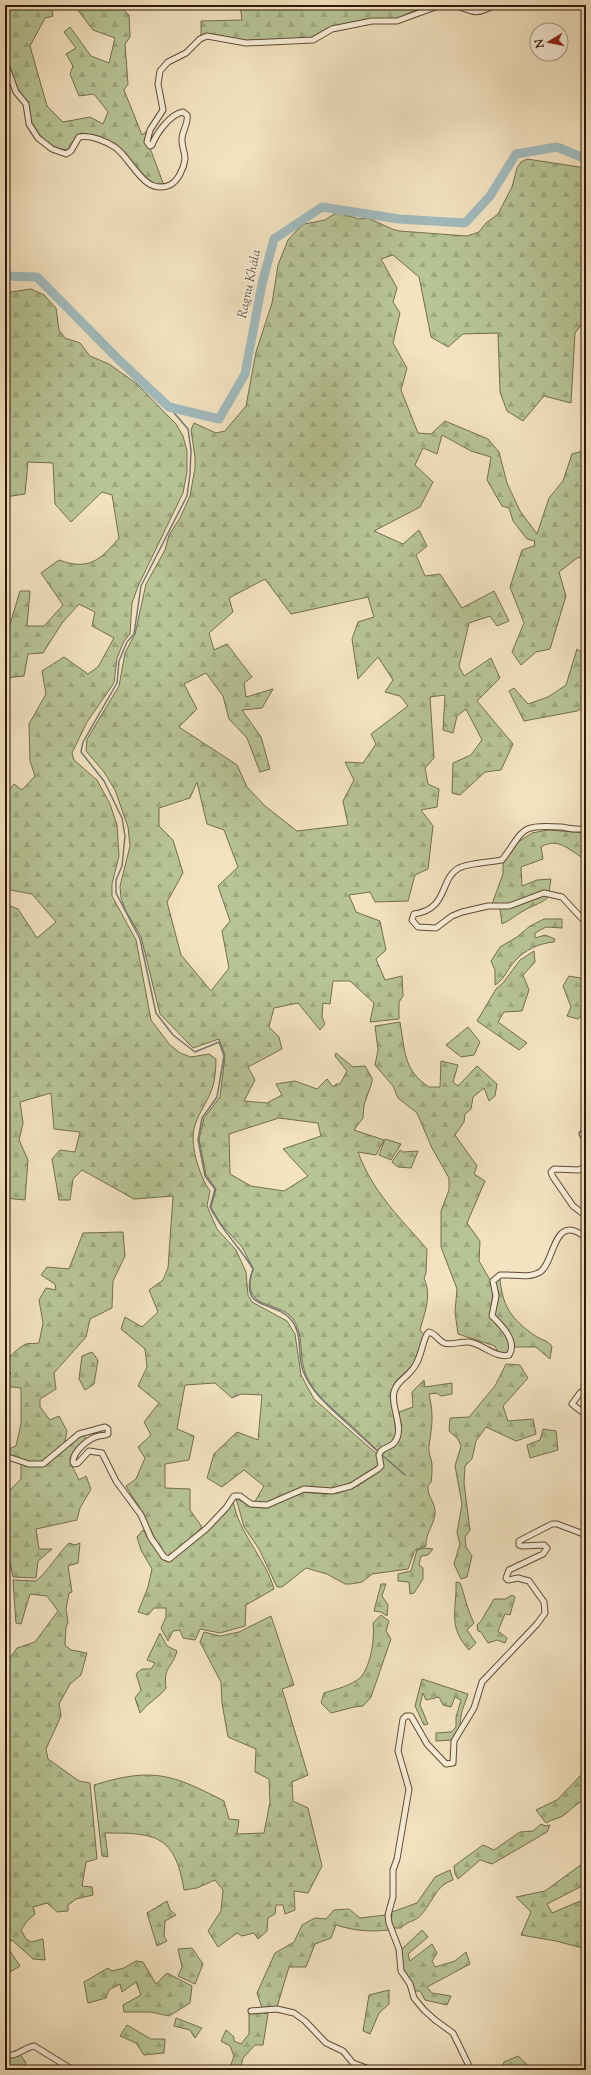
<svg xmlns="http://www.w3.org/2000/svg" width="591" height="2075" viewBox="0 0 591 2075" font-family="'Sorts Mill Goudy',serif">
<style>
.forest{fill:url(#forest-firs);stroke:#746e4f;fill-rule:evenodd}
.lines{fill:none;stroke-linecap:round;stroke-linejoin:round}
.stream{stroke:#747975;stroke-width:1.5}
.river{stroke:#a1bbbe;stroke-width:9}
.minor-casing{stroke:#614a36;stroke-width:7}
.minor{stroke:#f7edd7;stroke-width:5}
.labels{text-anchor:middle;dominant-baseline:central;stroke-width:3;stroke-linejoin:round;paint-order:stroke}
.water-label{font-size:13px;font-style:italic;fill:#585048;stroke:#f7edd7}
</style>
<defs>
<pattern id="forest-firs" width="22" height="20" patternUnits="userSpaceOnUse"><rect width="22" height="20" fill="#b7c496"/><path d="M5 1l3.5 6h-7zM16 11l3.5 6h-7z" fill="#9ea880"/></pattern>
</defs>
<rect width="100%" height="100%" fill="#f3e3c1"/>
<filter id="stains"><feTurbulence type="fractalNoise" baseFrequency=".005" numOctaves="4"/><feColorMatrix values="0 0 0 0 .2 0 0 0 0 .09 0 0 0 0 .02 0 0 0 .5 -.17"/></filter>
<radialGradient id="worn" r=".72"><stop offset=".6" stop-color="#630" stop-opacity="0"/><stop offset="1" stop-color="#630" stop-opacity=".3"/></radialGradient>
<!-- forest -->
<path class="forest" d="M5 5H51L53 16 45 18 30 46 47 106 63 122 90 117 103 124 108 112 94 94 79 96 70 74 73 66 66 54 76 48 64 32 70 27 91 56 109 63 115 38 93 30 74 5H119L129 15 130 37 125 44 128 84 124 90 142 135 147 131 144 142 150 148 163 183 158 185C146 180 141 171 133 162 120 146 102 134 80 134L76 136 69 149C51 153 30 131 28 114L5 58Z
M240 5H433L420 8 396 19H368L330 27 310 38 248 41 212 34 201 35V21L242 20Z
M527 159 586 168V318L575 333 571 403 544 396 523 421 507 411 500 392 498 333 463 334 448 347 431 337 419 277 393 255 381 259 397 288 393 302 400 313 393 343 407 368 401 390 418 433 431 434 445 421 488 439 499 452 507 483 520 511 537 534 549 498 563 481 572 454 586 450V556L577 558 559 572 566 596 550 649 536 652 521 665 512 652 524 623 510 587 522 550 534 546 535 541 527 539 513 521 509 508 502 506 487 480 491 457 471 451 442 435 437 454 423 448 415 465 433 482 420 507 374 531 403 544 419 530 427 546 416 555 425 576 440 574 462 608 494 591 509 621 497 626 490 616 469 623 459 666 464 676 491 658 500 678 477 701 513 744 501 770 485 772 460 795 452 793 453 763 471 755 482 740 466 709 457 716 453 733 443 730 445 695 430 697 434 758 425 768 428 784 439 789 437 807 421 810 433 826 428 869 415 875 408 901 375 902 370 892 349 895 356 912 380 921 386 950 376 959 385 980 402 976 403 996 399 1002V1019L370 1022 374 1003 350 981H333L330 1004 323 1003 322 1017 325 1024 320 1030 298 1003 274 1008 269 1027 279 1037 282 1049 248 1067 255 1080 244 1101 267 1103 282 1095 276 1084 295 1081 317 1089 327 1079 333 1087 336 1084H340L347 1071 335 1056 336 1053 353 1067 365 1066 372 1078V1082L364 1105 363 1118 354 1130 384 1140 376 1155 358 1152C372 1191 400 1218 427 1249L426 1273 424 1278C432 1296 425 1311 420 1330L424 1335 416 1362 396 1381 393 1392 396 1437C391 1445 383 1444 379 1452 369 1443 360 1433 350 1424 334 1410 310 1392 304 1369 299 1353 304 1334 293 1319 279 1299 239 1313 253 1268L242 1247 220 1223 211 1207 216 1189 206 1175 199 1139 204 1118 220 1097 225 1055 219 1039 193 1048 160 1014 141 937 126 911 121 898 120 886 130 846 128 827 115 790 104 772 86 751 87 739 119 686 125 653 135 634 146 584 165 550 169 535 180 518 190 496 195 468V457L191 430 194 423 216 433 225 431 246 406 256 352 272 303 278 265 288 240 297 230 304 224 325 220 334 214 340 213 359 219 368 218 392 229 399 231 467 236 479 232 486 223 498 214 512 187 517 168 521 162ZM265 579 291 614 368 597 374 617 358 622 352 639 358 679 378 657 393 680 385 692 400 696 408 706 371 734 376 744 363 763 345 762 354 780 343 801 348 825 297 831 265 806 247 787 237 765 179 727 197 709 184 684 206 673 223 696 229 719 247 738 260 772 270 769 261 737 242 710 262 708 273 689 246 697 244 683 252 677 227 644 214 650 209 633 233 612 229 598ZM197 782 207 824 224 830 238 867 218 886 230 921 222 931 229 968 211 991 181 955 167 902 183 873 173 840 159 826V808L190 798ZM279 1118 318 1123 321 1136 283 1149 308 1176 284 1191 251 1186 230 1174 229 1134Z
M31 289 44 295 56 308 59 330 65 338 80 343 90 356 109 364 137 384 176 424 183 436 187 451V472L183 493 139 584 132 603 130 634 124 641 117 658 114 683 87 722 72 753 74 760 97 780 110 804 117 825 119 856 112 884V896L136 940 151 1020 170 1045 180 1053 191 1057 209 1054 216 1059C216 1069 215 1080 212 1089 207 1103 197 1115 194 1129 190 1147 200 1177 210 1191L207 1206 217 1229 236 1250 246 1272 248 1295 252 1302 287 1321 295 1334 301 1375 314 1399 378 1455 379 1465 350 1485 331 1490 303 1487 266 1504 254 1503 264 1486 244 1470 222 1487 207 1478 214 1454 237 1432 258 1440 262 1395 241 1394 232 1398 215 1383 185 1385 177 1429 194 1436 189 1460 165 1464V1488L190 1489V1510L202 1527 186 1543 167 1557 156 1541 142 1512 126 1486 136 1479 145 1458 138 1447 151 1435 144 1422 159 1403 138 1386 147 1367 145 1349 121 1329 125 1317 142 1327 158 1312 149 1290 163 1280 168 1268 173 1196 134 1199 82 1170 73 1179 70 1200H59L52 1159 60 1150 75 1152 80 1132 54 1129 51 1093 20 1102 23 1123 19 1140 28 1160 25 1200 5 1198V1164L8 1162 5 1132V904L18 909 37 938 56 922 32 894 5 889V795L14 784 22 790 35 776 30 761 29 724 46 694 42 671 64 657 88 674 98 667 114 638 92 626 95 612 79 604 62 623 43 653 28 654 24 676 5 678V641L20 591H30L27 626H44L63 605 41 573 59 560C88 571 101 560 119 538L112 495 102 492 71 522 55 504 53 463 28 462 25 494 5 497V293Z
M577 649 586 656V706L577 711 524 721 509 691 514 688 528 704 548 697 566 685Z
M548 830 586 833V860C571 852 559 836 541 847L543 859 521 867 522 886 537 880 551 879 549 892 511 904H492L503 874V862L515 844 532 833Z
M550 895C544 903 533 905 525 910 517 914 511 920 502 924L500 909 537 896Z
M544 919H562V928L546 927 535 933V938L545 935 555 939 554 942C540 943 524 950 515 961 507 969 505 979 495 985V970L491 961 500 947 517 937 530 926Z
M534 951 535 962 523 975 529 990 522 1011 504 1012 498 1022 527 1043 519 1050 477 1021 496 989 503 983 520 960Z
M569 976 586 979V1015H582L578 1019 567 1016 571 1007 563 986Z
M400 1022C405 1050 403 1070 429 1087H440L441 1061 458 1065 453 1082 458 1086 477 1066 497 1084 495 1096 489 1101 484 1088 473 1097 471 1109 465 1114 464 1122 455 1135 477 1166 474 1174 485 1181 467 1223 480 1241 479 1261 490 1280 493 1287 491 1318C499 1326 512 1338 509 1351L505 1353H498L495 1346 458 1334 455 1312 457 1289 441 1247V1211L449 1190V1178L432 1148 417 1113 398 1098 393 1086 375 1065 378 1050 375 1026Z
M468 1027 480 1042 474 1055 461 1057 446 1045Z
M385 1139 401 1144 391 1160 379 1155Z
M400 1150 403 1152 418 1151 411 1168 398 1167 392 1162Z
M123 1232 125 1256 113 1281 112 1308 90 1319 86 1337 54 1373 56 1389 40 1399V1407L50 1420 59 1416 67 1431 64 1445 41 1462 29 1463 9 1455 11 1448 16 1446 21 1424V1388L5 1386V1382L11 1373 5 1369C5 1360 17 1348 26 1344 30 1343 35 1344 39 1343L43 1323 39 1300 46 1288 56 1290 55 1284 41 1275 47 1267 69 1269 83 1233Z
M500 1278C502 1305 511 1319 534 1335 541 1340 547 1340 552 1346L550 1359 536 1347H514L511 1338 493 1314 495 1281Z
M92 1352 98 1360 94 1384 85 1390 79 1379 82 1356Z
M506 1364 520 1365 528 1378 503 1406 508 1421 533 1419 536 1434 516 1441 486 1427 476 1441 472 1459 465 1466 464 1483 470 1530 465 1537 466 1547 472 1556 467 1577 461 1579 454 1564 460 1544 457 1533 462 1504 455 1466 461 1446 458 1439 449 1431 450 1418 469 1417 495 1386Z
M424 1380 425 1387 452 1383V1394L441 1396 437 1393 429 1394C434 1416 432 1425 429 1446 428 1451 431 1458 432 1464 432 1469 432 1477 431 1482 430 1484 428 1485 428 1487 427 1496 436 1503 435 1514 434 1525 425 1534 426 1546L415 1550 408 1569 372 1574 362 1582 351 1584H345L327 1574 306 1568 282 1587H277L259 1549 244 1527 236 1498 251 1507 265 1508 301 1492 325 1494 339 1493 362 1483 379 1471 383 1467 382 1454 398 1443 400 1435 399 1412 413 1407 412 1392Z
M543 1429 556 1431 558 1450 530 1458 527 1445 540 1440Z
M84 1433 86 1440 80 1444 70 1458C70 1466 76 1472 79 1480L86 1476 91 1489 80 1508 77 1520 36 1529 39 1549H52L38 1561 36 1578 13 1577 5 1539V1495L21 1479V1464L27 1466H41Z
M233 1500C238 1533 265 1557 274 1589L246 1605 245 1626 220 1633 200 1629 195 1640 183 1638 180 1630 173 1631 168 1641 161 1628 166 1617V1608H154L148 1615 138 1612 148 1587 152 1569 141 1550 137 1537 143 1530 163 1559 167 1561 173 1559Z
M69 1543 75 1545 80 1543 78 1563 68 1566 72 1592 69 1593 66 1609 68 1622 66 1627 65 1645 71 1650 87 1653 81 1675 70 1684 59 1704 61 1716 46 1749 48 1759 79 1781 90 1783 97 1859 86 1862 82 1886 92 1887 93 1895 76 1899 68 1905V1911L57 1912 47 1903 33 1907 35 1914 27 1921 21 1930 26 1939 31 1942 43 1939 45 1960 33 1959 12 1940 6 1945 20 1966 10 1972 5 1973V1665L17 1648 35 1642 58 1611 47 1596 30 1594 21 1624 16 1623 13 1580 36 1581C49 1570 57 1555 69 1543Z
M424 1548 433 1549 428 1555 421 1556 419 1565 423 1568V1579L414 1593 410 1594 409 1582 398 1581V1574L411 1571 417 1550Z
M456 1582 460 1583C465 1596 467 1609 474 1623L467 1630 476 1643 469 1650C447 1626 457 1610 456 1582Z
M381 1584H386L382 1596 388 1605 387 1616 381 1612 374 1611Z
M512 1595 515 1597 510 1615 505 1614 498 1631 507 1638 505 1643 497 1640 488 1643 481 1632 478 1631 477 1625 481 1621 494 1599H505Z
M381 1615 389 1621 386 1631 391 1639 371 1697 363 1706 354 1707 331 1713 321 1703 324 1693C336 1689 351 1686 361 1677 371 1665 375 1638 373 1623Z
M271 1616 294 1685 282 1689 308 1775 292 1782 293 1801 308 1808 322 1866 308 1893 294 1891 295 1910 285 1914 283 1905H276L275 1914 268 1918 267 1931 258 1939 254 1933 242 1936 237 1933 218 1947 208 1931 221 1911 223 1890 215 1880 197 1888 184 1890C175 1835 156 1833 105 1833L108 1857 102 1856 94 1785C152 1767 172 1774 224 1801L229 1819 239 1820 237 1834 264 1833 270 1802 269 1779 255 1772 256 1749 228 1737 222 1703 221 1682 200 1642 204 1632 220 1636 239 1632Z
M160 1633 167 1646 177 1651C172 1669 163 1666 166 1688 159 1698 147 1703 140 1713L135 1698 141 1690 136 1674 142 1669H151L155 1663 147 1660Z
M422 1679 468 1694C466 1701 462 1709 461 1716 459 1728 462 1729 453 1740L436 1741V1733L451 1732 456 1727V1717L461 1700 455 1697 451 1707 443 1705 439 1697 426 1700 423 1693 420 1705 428 1724 424 1725 415 1706Z
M583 1773 586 1774V1799C574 1805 573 1808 564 1815 559 1819 552 1819 546 1823L536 1810 557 1800Z
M541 1824 545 1826 550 1825 547 1832 492 1864 480 1860 458 1879 455 1874 454 1866 483 1845 494 1850 520 1832 533 1831Z
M582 1864 586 1871V1884L547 1904 552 1913 580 1901 586 1913V1949L556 1941 521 1935 531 1912 516 1897 545 1891Z
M450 1870 453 1880C435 1885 432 1905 419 1917 413 1922 406 1922 401 1928H394L391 1920 392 1912 417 1903 435 1877Z
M167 1901 170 1910 176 1915 165 1921 164 1936 167 1941 157 1946 147 1913Z
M349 1909 360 1918 386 1915 389 1930C370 1932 355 1931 336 1925L331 1938 315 1944 306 1967H289L277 2007 262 2008 257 1993 275 1953 294 1942 302 1925 315 1918 326 1919 334 1910Z
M422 1930 428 1937 408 1954 410 1961 432 1944 437 1953 432 1961 435 1967 455 1961 466 1952 470 1964 427 1987 432 1993 451 1996 447 2005 425 2000 420 1991H414L403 1970 401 1950Z
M192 1948 203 1964 195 1984 178 1976 182 1967 178 1949Z
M136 1961 143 1962 156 1984 167 1973 192 1986 190 2003 169 2016 151 2012H124L123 2005 141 1995 136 1982 122 1992 120 1984 109 1990 106 1998 88 2003 84 1982 108 1968 112 1971 124 1968Z
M389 1990V2004L379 2013 370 2034 363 2031 369 1995Z
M260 2012 268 2014 263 2045H255L243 2058 240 2070H229L234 2056 230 2046 221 2041 226 2030 234 2037V2041L241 2044 249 2034V2013Z
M176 2018 202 2028 195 2038 190 2030 174 2026Z
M127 2025 151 2039H165L164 2053 144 2055 136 2043 120 2036Z
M20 2054 26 2063 19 2070H5V2057L7 2058Z
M518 2056 533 2070H502L504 2062Z"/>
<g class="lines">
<!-- stream -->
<path class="stream" d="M169 407 188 429 191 450 190 474 187 496 141 586 134 634 127 642 119 661 117 683 83 742 81 752 104 781 122 818 125 836 122 866 116 880V893L140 939 156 1013 173 1035 195 1052 219 1042 224 1056 217 1097 202 1118 198 1140 205 1176 215 1189 210 1207C221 1230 240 1247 253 1269 237 1314 277 1299 292 1321 303 1335 297 1355 303 1371 312 1394 333 1410 350 1426 368 1443 386 1459 405 1475"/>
<!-- river -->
<path class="river" d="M5 276 37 277 118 359 169 407 219 419 245 374 262 284 274 239 322 207 399 219 465 223 490 196 516 154 557 147 586 159"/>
<!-- minor casing -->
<g class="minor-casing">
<path id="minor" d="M448 5C468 5 470 20 494 5
M5 62 16 92 26 104 29 124 38 138 52 149 66 154 71 151 79 137C91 135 106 141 116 148 133 161 144 196 170 185 178 181 184 168 185 159 185 153 182 147 182 141 181 131 189 125 187 115L183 112C170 114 156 134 152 145L150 146 147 142 150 130 163 110 158 84 160 71 168 62 186 53 200 39 207 36 246 43 313 40 332 29 372 21H397L441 5
M586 828C578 831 569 828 561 827 518 824 525 830 502 860 491 862 468 863 459 868 439 879 449 909 414 914L412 920 418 927 436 928 452 916 462 912 488 906H509L544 893 562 897 586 923
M586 1133 582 1134 586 1141
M586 1166 579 1170 554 1169 551 1172 553 1177 573 1206 586 1216
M586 1297V1317
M586 1389 580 1393 572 1404 586 1415
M5 1456 29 1464H43L79 1434 105 1427 108 1429V1434C105 1436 102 1435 99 1436 89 1438 73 1451 73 1462L74 1464 78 1463 89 1451 102 1453 116 1481 141 1515 151 1538 164 1557 169 1559 206 1529 226 1508 234 1496H240L251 1504 267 1505 304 1489 332 1491 351 1486 378 1469 381 1466 379 1455 381 1451C385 1447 391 1447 394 1443 406 1429 390 1407 394 1392 397 1381 405 1379 411 1371 421 1361 421 1346 427 1334L429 1332C436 1334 438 1340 444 1343 451 1346 461 1341 469 1342 483 1344 496 1359 509 1355 518 1341 501 1325 492 1316L496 1296 493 1281 500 1275C513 1274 529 1279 540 1272 555 1263 553 1210 586 1238
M251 2011 277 2009 294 2013 305 2021 326 2043 343 2051 353 2063 372 2070
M5 2054C14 2059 25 2047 34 2046L73 2070
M471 2070 453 2033 435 2020 424 2010 414 1998 410 1984 401 1971 399 1949 389 1923 388 1915 393 1897V1870L397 1859 409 1789 398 1751 403 1719 406 1716H411L427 1744 446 1764 453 1763 454 1741 474 1708 482 1682 537 1624 545 1613 544 1602 529 1581 518 1578 508 1580 506 1578 509 1570 543 1554 547 1548 544 1545 522 1546 519 1545V1541L552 1524H557L586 1535"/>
</g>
<!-- minor -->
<use href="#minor" class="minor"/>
</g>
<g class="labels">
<!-- water labels -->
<g class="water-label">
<text transform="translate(250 284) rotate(-78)">Ragnu Khāla</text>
</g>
</g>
<!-- margin -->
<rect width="591" height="2075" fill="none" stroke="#f3e3c1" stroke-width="20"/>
<rect x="6" y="6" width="579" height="2063" fill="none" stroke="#301708" stroke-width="2"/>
<rect x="10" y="10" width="571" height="2055" fill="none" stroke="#301708"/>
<!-- north arrow -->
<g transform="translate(549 42) rotate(260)"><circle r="19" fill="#f7edd7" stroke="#a79784"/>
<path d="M0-3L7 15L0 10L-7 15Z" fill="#8f2418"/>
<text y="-6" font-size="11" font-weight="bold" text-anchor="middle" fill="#301708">N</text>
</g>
<rect width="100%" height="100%" filter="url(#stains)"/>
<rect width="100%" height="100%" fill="url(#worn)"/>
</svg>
